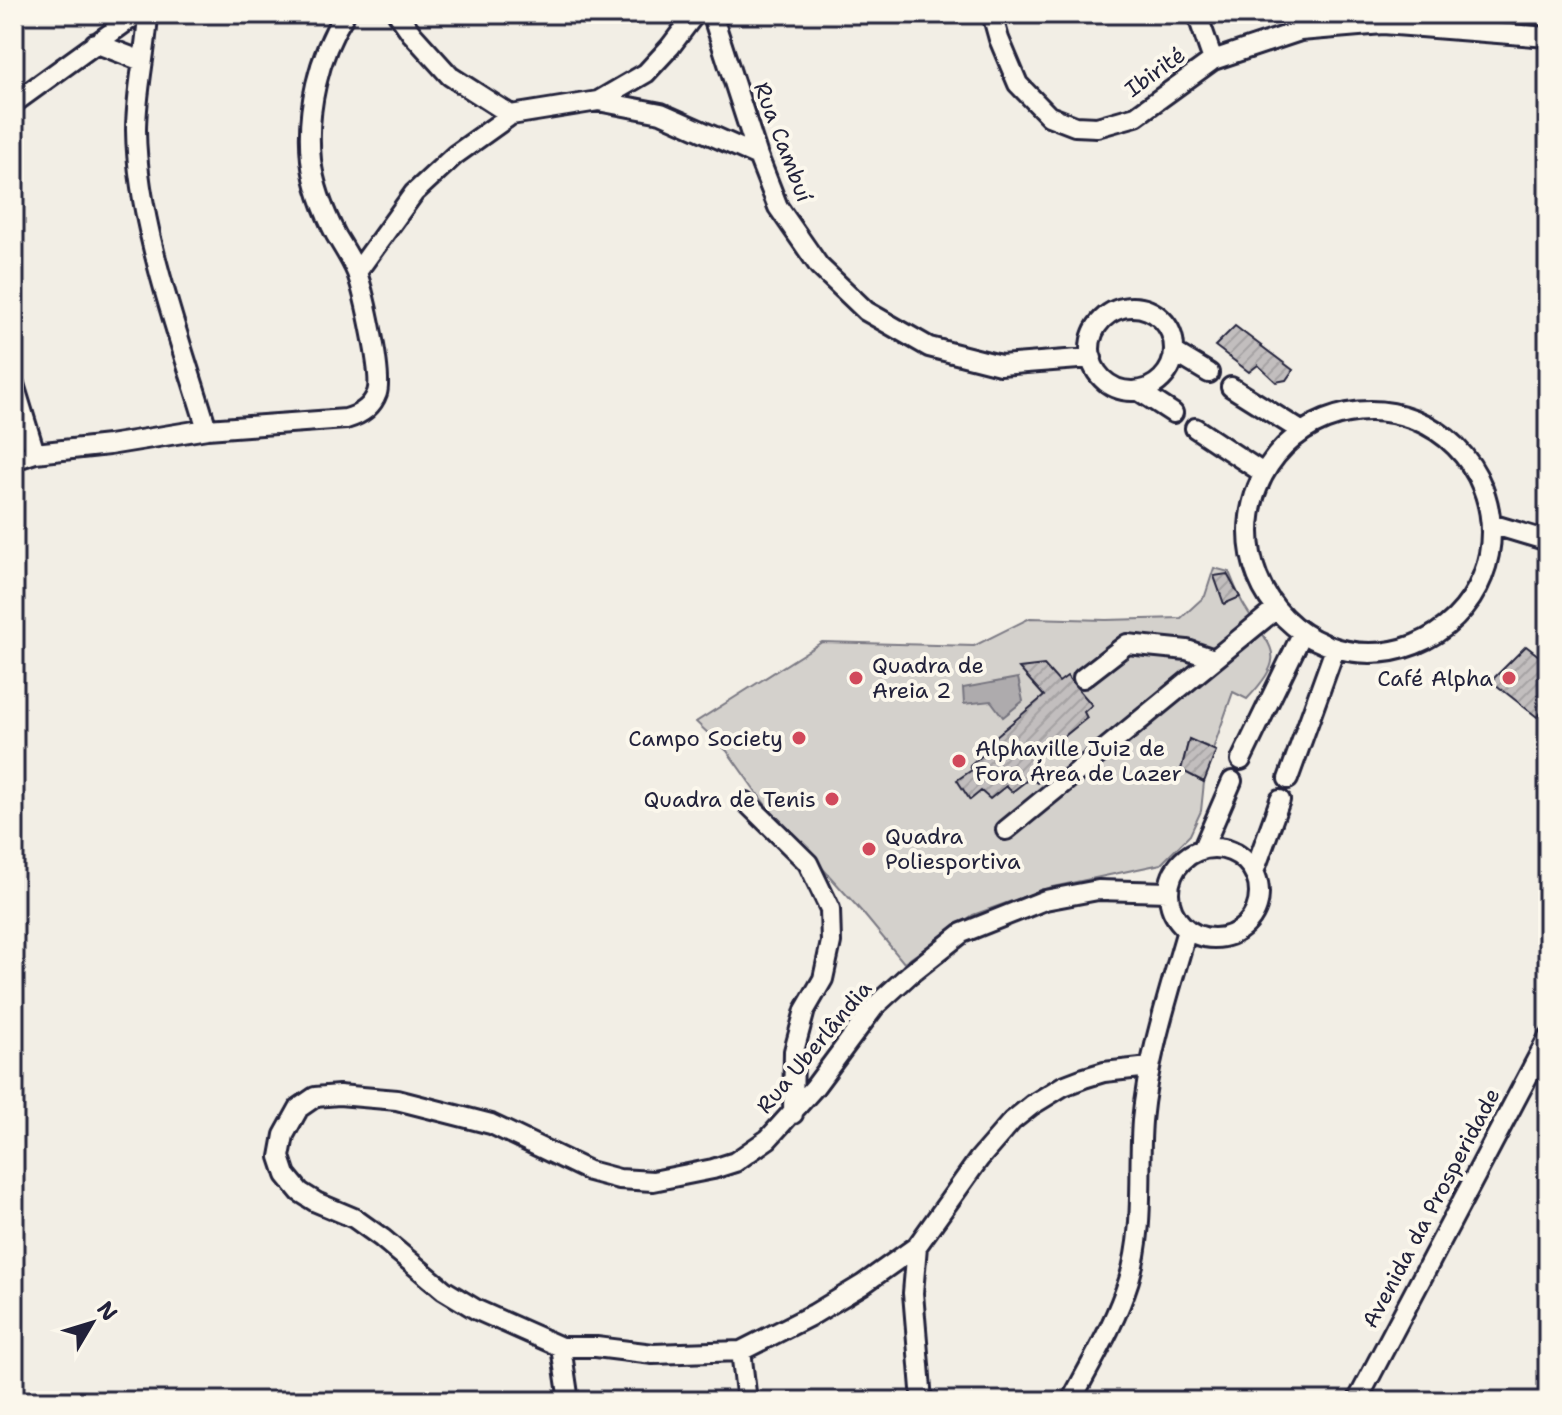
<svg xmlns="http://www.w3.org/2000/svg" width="1562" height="1415" viewBox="0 0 1562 1415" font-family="'Shantell Sans',sans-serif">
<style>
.pitch{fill:#d4d1cc;stroke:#7b7a84;stroke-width:2}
.water{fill:#aeabad;stroke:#76747f;stroke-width:2}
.building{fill:url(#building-hatch);stroke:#22223b;stroke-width:2}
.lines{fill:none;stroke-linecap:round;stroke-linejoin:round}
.minor-casing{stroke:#22223b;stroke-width:24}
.minor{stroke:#fbf7ec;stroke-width:18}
.poi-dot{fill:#d1495b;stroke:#fbf7ec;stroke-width:3}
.labels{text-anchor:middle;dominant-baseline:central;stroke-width:8;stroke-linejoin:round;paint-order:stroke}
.street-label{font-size:22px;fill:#22223b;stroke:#fbf7ec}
.poi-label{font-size:22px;fill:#22223b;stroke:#fbf7ec;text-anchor:start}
</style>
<defs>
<pattern id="building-hatch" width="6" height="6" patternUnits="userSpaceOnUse" patternTransform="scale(2)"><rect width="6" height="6" fill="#c2bebe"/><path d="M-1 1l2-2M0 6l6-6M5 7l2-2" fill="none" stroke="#a6a3a4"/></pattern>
</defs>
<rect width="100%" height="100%" fill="#f2eee5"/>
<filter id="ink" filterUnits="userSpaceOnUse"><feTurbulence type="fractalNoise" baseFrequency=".0125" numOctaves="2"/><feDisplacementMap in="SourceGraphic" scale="16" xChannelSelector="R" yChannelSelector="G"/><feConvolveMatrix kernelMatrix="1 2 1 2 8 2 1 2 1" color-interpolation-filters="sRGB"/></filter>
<g filter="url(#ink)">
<!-- pitch -->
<path class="pitch" d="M1214 568 1229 572C1234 583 1238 596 1245 607 1272 651 1289 654 1247 699L1233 692 1213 749 1189 739 1181 770 1204 782 1201 811 1190 835 1161 864 1048 888 973 915 904 963 862 912 767 807 727 751 696 722 822 642 974 646 1030 618 1106 620 1181 618 1205 596Z"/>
<!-- water -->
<path class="water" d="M1018 678 1023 701 1003 717 991 701 964 704 963 688Z"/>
<!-- building -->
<path class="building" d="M1235 326 1293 370 1286 380 1276 382 1258 365 1249 372 1215 346Z
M1227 574 1240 597 1224 604 1214 576Z
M1526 646 1548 663V705L1537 717 1491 681Z
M1044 665 1059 682 1067 676 1092 705 1084 712 1087 718 1034 761 1044 775 1037 783 1030 778 1012 792 1006 786 990 799 981 791 970 800 957 780 972 770 970 766 987 751 983 747 1044 696 1019 668Z
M1189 739 1216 751 1204 782 1181 770Z"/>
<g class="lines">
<!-- minor casing -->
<g class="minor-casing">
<path id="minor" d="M148 14C146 53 136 91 136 130 137 224 180 339 207 429
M398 14 412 34 450 76 511 115 598 101
M695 14 670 47 646 73 598 101 661 113 758 156
M712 14 758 156 778 207 819 266 866 311 929 347 1000 365 1092 358
M992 14 999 39 1018 84 1049 116 1075 126 1097 127 1136 116 1213 60 1300 31 1383 24 1548 37
M1197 14 1213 60
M95 43 142 61
M14 103 137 14
M357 272 414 193 455 155 511 115
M1090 349a42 42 0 1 1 84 0a42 42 0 1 1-84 0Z
M1174 352 1209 373
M14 384 35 453
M1231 387 1301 431
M1139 391 1173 413
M1249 532a121 121 0 1 1 242 0a121 121 0 1 1-242 0Z
M1195 428 1263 473
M14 460 35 453 109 445 207 429 346 419C360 415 372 407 377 393 383 375 364 293 357 273 352 260 343 247 336 235 324 212 314 186 311 160 306 111 318 56 345 14
M1491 524 1548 541
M1083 678 1127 644 1187 650 1214 659
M1241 760 1302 634
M1288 779 1335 649
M746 802 808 863 830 909 831 942 823 979 805 1010 794 1051 793 1114
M1006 830 1276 609
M1169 893a45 45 0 1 1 90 0a45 45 0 1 1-90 0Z
M1203 848 1232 781
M1254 872 1280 800
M1150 1067 1104 1072 1084 1078 1063 1086 1032 1105 1012 1121 979 1159 917 1246 862 1285 814 1314 741 1351 653 1354 596 1347H561L477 1310 444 1290 382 1238 354 1218 316 1202 300 1192 286 1175 280 1157 284 1135 299 1108 315 1097 339 1095 397 1100 491 1124 589 1171 619 1179 653 1181 713 1169 735 1162 768 1139 814 1088 875 1006 910 974 962 933 1045 900 1098 890 1168 892
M917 1246 913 1293 922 1401
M561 1347 569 1401
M741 1351 747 1401
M1071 1401C1092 1361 1115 1324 1129 1280 1145 1228 1138 1174 1142 1121 1148 1056 1169 993 1187 930
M1357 1401 1548 1038"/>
</g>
<!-- minor -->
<use href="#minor" class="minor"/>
</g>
</g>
<!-- markers -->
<g class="poi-dot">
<circle cx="856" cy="678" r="8"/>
<circle cx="1509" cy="678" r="8"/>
<circle cx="799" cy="738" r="8"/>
<circle cx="959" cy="761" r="8"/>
<circle cx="832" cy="799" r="8"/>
<circle cx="869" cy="849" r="8"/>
</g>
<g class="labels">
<!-- street labels -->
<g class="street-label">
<text transform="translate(1155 72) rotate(-36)">Ibirité</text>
<text transform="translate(783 142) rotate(69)">Rua Cambuí</text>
<text transform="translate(814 1047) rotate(-50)">Rua Uberlândia</text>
<text transform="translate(1431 1208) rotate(-62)">Avenida da Prosperidade</text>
</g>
<!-- poi labels -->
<g class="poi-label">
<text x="872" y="665">Quadra de<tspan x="872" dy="25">Areia 2</tspan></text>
<text x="1493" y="678" text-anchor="end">Café Alpha</text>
<text x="783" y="738" text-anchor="end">Campo Society</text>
<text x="975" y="748">Alphaville Juiz de<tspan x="975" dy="25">Fora Área de Lazer</tspan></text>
<text x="816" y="799" text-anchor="end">Quadra de Tenis</text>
<text x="885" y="836">Quadra<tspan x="885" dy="25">Poliesportiva</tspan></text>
</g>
</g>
<!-- margin -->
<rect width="1562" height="1415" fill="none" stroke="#fbf7ec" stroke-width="48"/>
<rect x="24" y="24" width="1514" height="1367" fill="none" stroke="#22223b" stroke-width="3" filter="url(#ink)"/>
<!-- north arrow -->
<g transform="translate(92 1323) rotate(52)" stroke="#fbf7ec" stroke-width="6" paint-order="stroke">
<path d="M0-6L14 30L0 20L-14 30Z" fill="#22223b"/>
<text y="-12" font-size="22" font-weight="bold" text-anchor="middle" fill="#22223b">N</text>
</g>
</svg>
